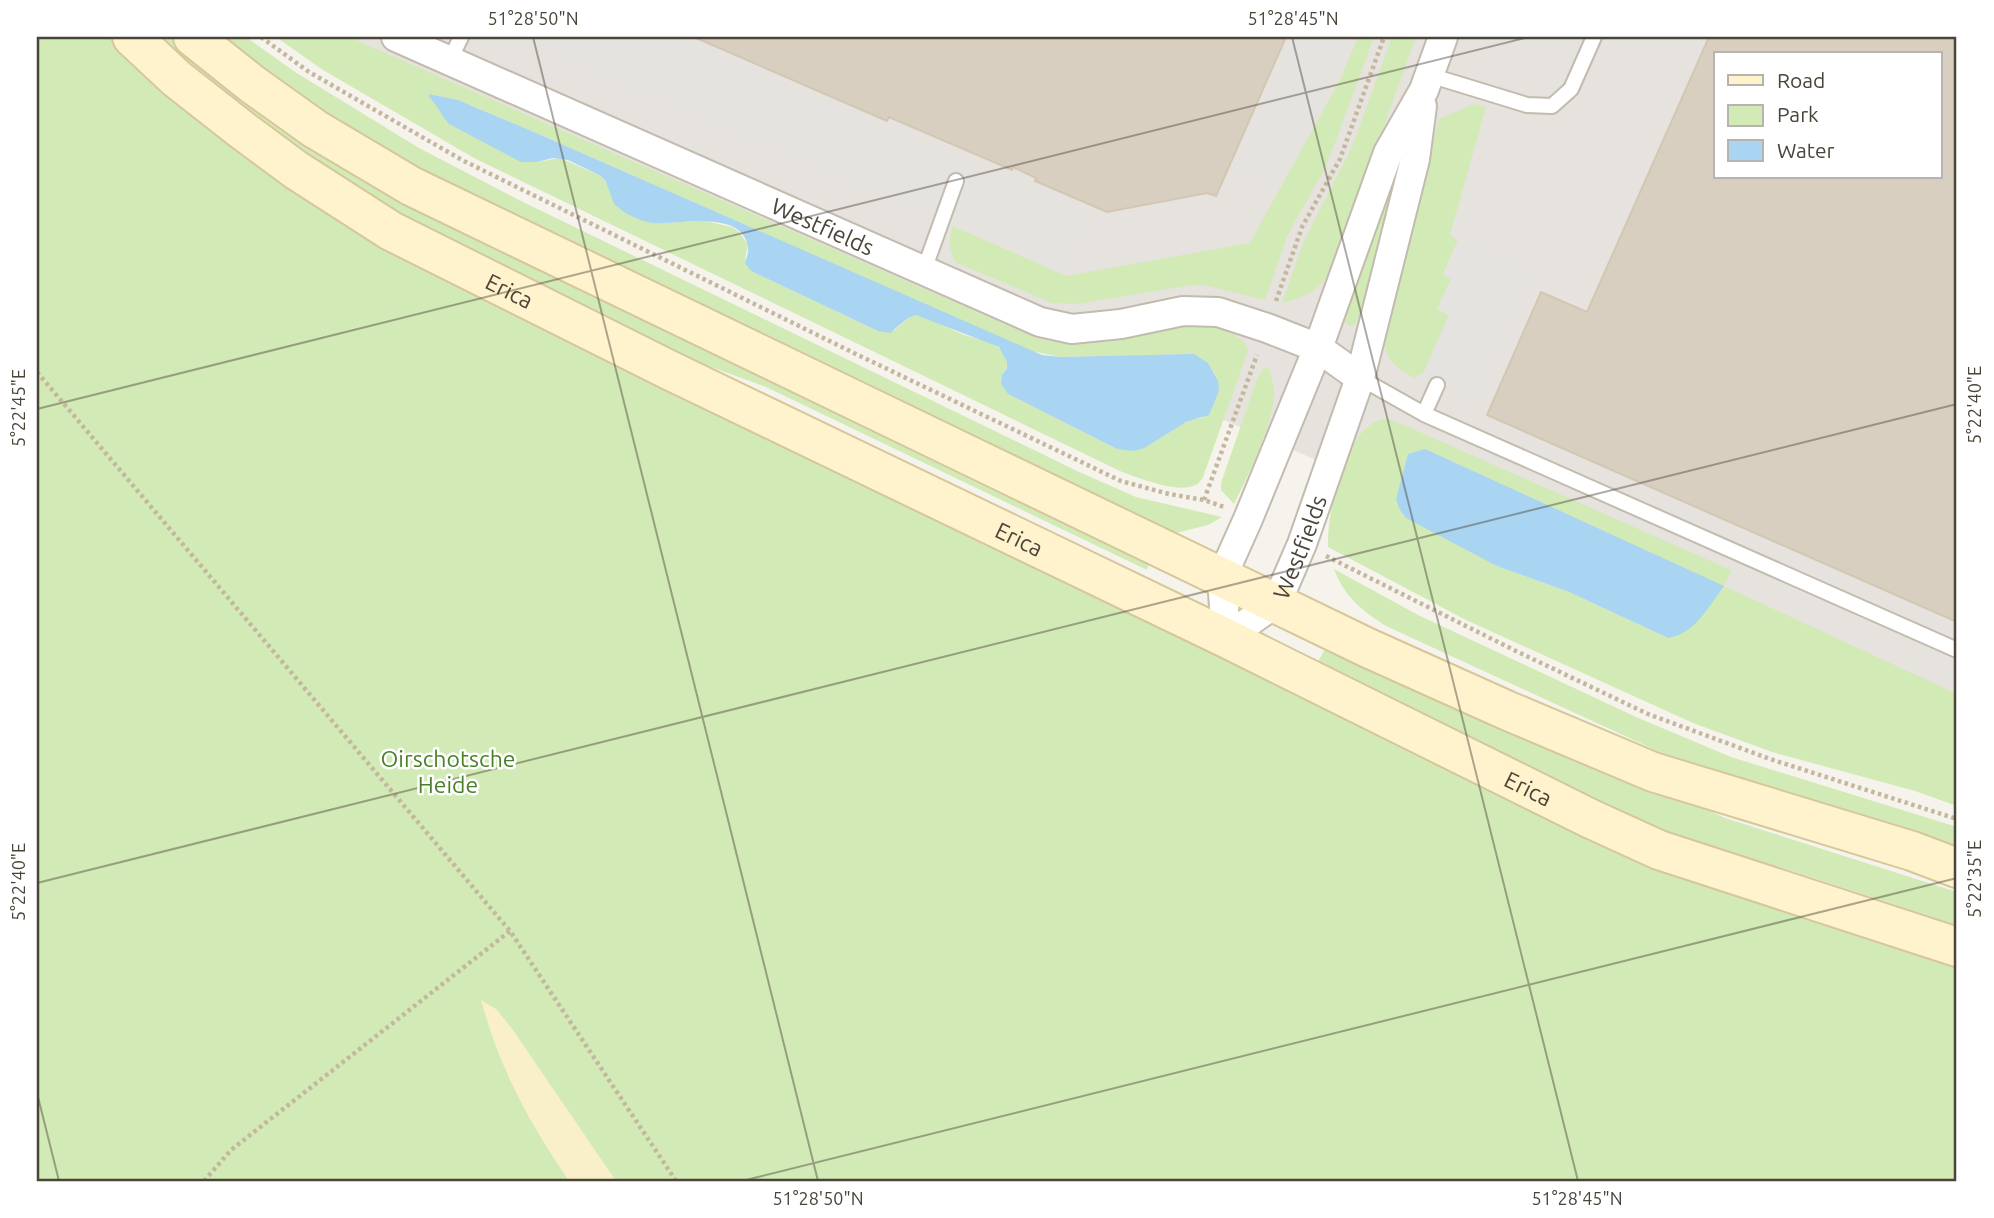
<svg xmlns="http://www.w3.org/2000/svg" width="1994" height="1218" viewBox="0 0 1994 1218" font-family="Ubuntu,sans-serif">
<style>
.industrial{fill:#e6e2dd;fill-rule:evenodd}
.green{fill:#d2eab5;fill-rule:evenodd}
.sand{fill:#f9efc9}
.parking{fill:#e5e3e0}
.water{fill:#a9d4f2}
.building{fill:#d8cfc1;stroke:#d3c7b4;stroke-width:2;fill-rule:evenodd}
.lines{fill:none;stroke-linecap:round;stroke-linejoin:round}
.lane-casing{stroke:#c2bbae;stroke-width:18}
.street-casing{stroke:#c2bbae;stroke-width:32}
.secondary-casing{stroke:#d6c79b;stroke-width:42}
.path{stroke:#c4b79f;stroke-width:4.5;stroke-dasharray:3.5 3.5;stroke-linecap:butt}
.lane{stroke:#fff;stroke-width:14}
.street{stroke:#fff;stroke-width:28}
.secondary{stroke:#fff3cd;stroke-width:38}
.ticks{fill:none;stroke:#4b4439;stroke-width:2;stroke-opacity:0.45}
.labels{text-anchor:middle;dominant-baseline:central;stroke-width:5;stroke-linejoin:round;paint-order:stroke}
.street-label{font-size:23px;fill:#4b4439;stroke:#fff}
.park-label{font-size:23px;fill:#4a7f2a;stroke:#fff}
.neatline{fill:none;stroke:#4b4439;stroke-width:2.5}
.ticks-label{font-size:18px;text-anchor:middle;fill:#4b4439}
</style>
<rect width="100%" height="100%" fill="#f6f3ec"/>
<!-- industrial -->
<path class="industrial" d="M344 37H1957V739ZM1716 54H1940V177H1716Z"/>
<!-- green -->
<path class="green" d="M37 37H116L209 118 1166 620 1957 962V1181H37Z
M146 37H175L230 80 1152 555 1147 570 766 387 616 332 366 203Z
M207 37H246L295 72 419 148 519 200 1077 471 1136 497 1222 517 1208 525 1172 534 375 153Z
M276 37H349L1036 338C1052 341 1069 345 1085 344 1126 341 1168 320 1209 325 1222 327 1234 335 1244 341L1248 351 1203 477C1201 480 1199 484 1195 485 1179 494 1139 478 1122 472L474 158 323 70ZM429 94 458 100 534 132 1031 351 1061 357 1194 354 1215 372 1219 391 1202 418 1192 420 1117 449 1008 394 1002 375C1024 347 978 340 962 334 947 328 931 317 916 315L908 318 895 330 878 331 751 271 745 259 748 245 740 233 732 227 705 221 655 223 618 208 611 196 609 187 601 176 560 158 537 162 441 112 440 108 429 97Z
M1358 37H1374L1335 143 1323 172 1288 234 1265 300 1208 286 1192 285 1077 304 1052 303 955 262C949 248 948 240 953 226L1066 276 1250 243 1341 78Z
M1392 37H1416L1333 267C1321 290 1306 297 1282 303L1304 241 1352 147Z
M1474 104 1486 107 1450 235 1458 240 1443 274 1451 279 1449 315 1424 372 1414 378C1387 363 1382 351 1381 321L1439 119Z
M1405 151 1369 293 1354 325 1349 326 1345 322 1374 207Z
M1268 367C1271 376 1275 386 1274 395 1273 424 1248 477 1234 504L1221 490V483L1257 379 1263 369Z
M1382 419H1388L1406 426 1731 570 1724 586 1957 694V806L1915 791 1772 752 1693 723 1466 620 1328 547C1327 512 1343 430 1382 419ZM1425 449 1723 586 1668 638 1569 592 1497 566 1396 499 1400 490Z
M1334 569 1418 615 1636 717 1731 757 1957 827V854L1750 785 1664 754 1386 626C1362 611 1344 596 1334 569Z
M1330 640 1725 818 1957 892V925L1786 869 1647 833 1316 665Z"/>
<!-- sand -->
<path class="sand" d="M481 1000 496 1009 513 1030 616 1181H569C529 1122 500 1070 481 1000Z"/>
<!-- parking -->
<path class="parking" d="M525 37H673L1082 218 1062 270Z
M1291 37H1353L1342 65 1277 187 1236 168Z
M1458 240 1526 273 1475 395 1424 372 1449 315 1437 309 1451 279 1443 274Z"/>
<!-- water -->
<path class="water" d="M429 94 458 100 534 132 1042 355 1061 357 1194 354 1208 363 1218 381 1219 391 1209 415 1186 422 1144 448 1134 451 1117 449 1008 394 1001 384 1002 375 1007 368V362L999 347 916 315 908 318 890 333 878 331 751 271 745 263C746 258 749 253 748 247 742 209 679 225 654 223 641 222 623 213 614 204L606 182 601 176 568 160 553 158 537 162H521L449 124C440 114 440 108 429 97Z
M1425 449 1724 586C1708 607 1696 633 1668 638L1569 592 1497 566 1406 518 1399 508 1396 499 1408 454Z"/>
<!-- building -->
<path class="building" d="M694 37H1286L1216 196 1207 193 1107 212 1035 181 1036 178 1013 167 1012 170 889 117 887 121Z
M1709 37H1957V622L1487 415 1541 292 1587 312ZM1716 54H1940V177H1716Z"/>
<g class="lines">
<!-- lane casing -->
<g class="lane-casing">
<path id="lane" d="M450 60 461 37
M1429 75 1527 105 1552 106 1571 89 1594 37
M924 270 956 181
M1360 378 1424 414 1957 650
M1424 414 1437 385"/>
</g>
<!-- street casing -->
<g class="street-casing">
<g id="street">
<path id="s1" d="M396 37 1040 322 1072 329 1121 324 1183 311 1218 312 1267 328 1318 348 1360 378"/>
<path d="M1226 638 1222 577 1248 519 1318 348 1388 153 1424 90 1443 37"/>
<path id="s2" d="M1226 638 1277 602 1302 544 1360 378 1415 159 1422 106"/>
</g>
</g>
<!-- secondary casing -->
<g class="secondary-casing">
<g id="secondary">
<path id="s3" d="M132 37 177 79 242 130 296 170 391 231 669 370 1226 638 1591 819 1659 850 1957 947"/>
<path d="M193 37 252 84 315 129 411 186 1368 648 1506 710 1653 772 1912 851 1957 868"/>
</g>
</g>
<!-- path -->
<path class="path" d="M261 37 309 72 462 160 858 355 1121 481 1169 494 1204 500 1224 507
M1276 301 1302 227 1340 159 1384 37
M37 372 510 931 676 1181
M1204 500 1257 355
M1326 556 1518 652 1648 714 1770 759 1957 819
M204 1181 231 1150 510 931"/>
<!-- lane -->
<use href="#lane" class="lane"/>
<!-- street -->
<use href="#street" class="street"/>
<!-- secondary -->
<use href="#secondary" class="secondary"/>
</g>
<!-- ticks -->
<path class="ticks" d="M533 37 818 1181M1292 37 1578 1181M37 409 1529 37M37 883 1957 404M37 1093 59 1181M742 1181 1957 878"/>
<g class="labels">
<!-- street labels -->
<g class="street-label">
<text stroke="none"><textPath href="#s1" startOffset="467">Westfields</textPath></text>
<text stroke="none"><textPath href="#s3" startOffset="457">Erica</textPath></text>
<text stroke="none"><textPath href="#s3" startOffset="1024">Erica</textPath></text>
<text stroke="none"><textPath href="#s2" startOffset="122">Westfields</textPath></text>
<text stroke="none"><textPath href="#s3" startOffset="1591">Erica</textPath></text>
</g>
<!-- park labels -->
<g class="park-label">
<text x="448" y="758">Oirschotsche<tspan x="448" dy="26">Heide</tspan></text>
</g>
</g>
<!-- border -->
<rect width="1994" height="1218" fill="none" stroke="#ffffff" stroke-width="77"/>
<!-- legend -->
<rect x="1714" y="52" width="228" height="126" fill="#ffffff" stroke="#b7b4b0" stroke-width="2"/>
<rect x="1728" y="75" width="35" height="10" fill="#fff3cd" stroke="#b7b4b0" stroke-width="2"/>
<text x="1777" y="88" font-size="21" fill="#4b4439">Road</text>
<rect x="1728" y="105" width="35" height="21" fill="#d2eab5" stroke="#b7b4b0" stroke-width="2"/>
<text x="1777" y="122" font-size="21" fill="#4b4439">Park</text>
<rect x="1728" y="140" width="35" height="21" fill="#a9d4f2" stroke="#b7b4b0" stroke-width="2"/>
<text x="1777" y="158" font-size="21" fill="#4b4439">Water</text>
<rect x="38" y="38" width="1917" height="1142" class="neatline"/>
<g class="ticks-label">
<text x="533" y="25">51°28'50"N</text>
<text x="1293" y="25">51°28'45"N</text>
<text transform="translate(1975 405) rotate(-90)" y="6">5°22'40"E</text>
<text transform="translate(19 408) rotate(-90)" y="6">5°22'45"E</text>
<text transform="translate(1975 879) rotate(-90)" y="6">5°22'35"E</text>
<text transform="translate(19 882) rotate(-90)" y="6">5°22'40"E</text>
<text x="818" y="1205">51°28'50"N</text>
<text x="1577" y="1205">51°28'45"N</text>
</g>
</svg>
